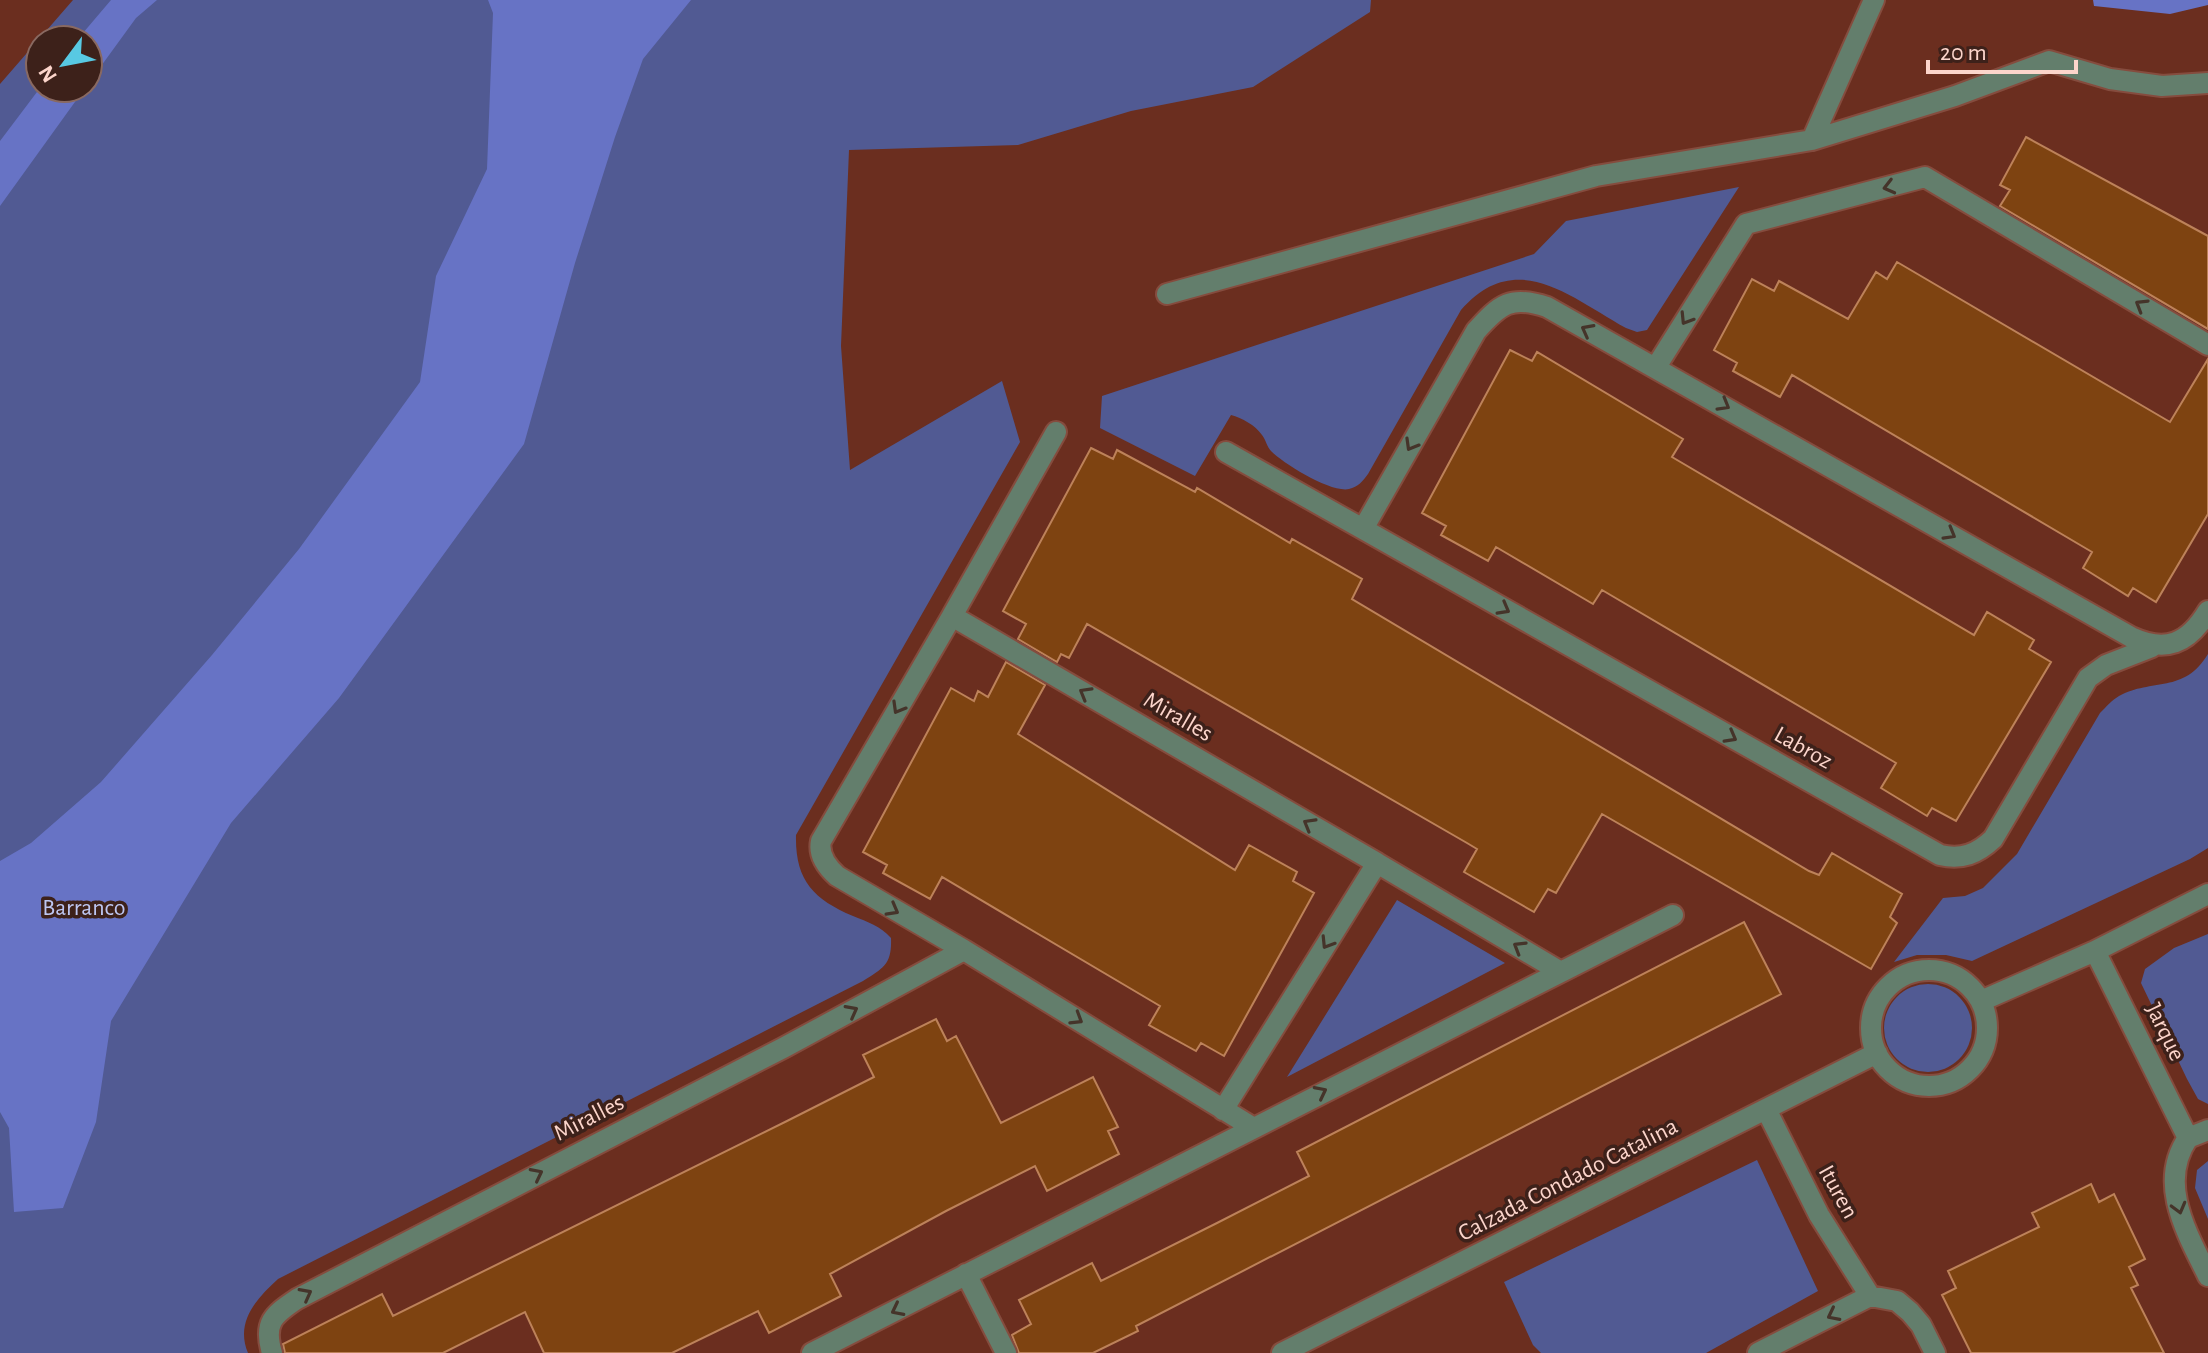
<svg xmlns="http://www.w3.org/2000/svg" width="2208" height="1353" viewBox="0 0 2208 1353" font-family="'Alegreya Sans',sans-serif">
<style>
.green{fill:#515a93;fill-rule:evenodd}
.forest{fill:#6773c5}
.building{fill:#7e4311;stroke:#bd825a;stroke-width:2}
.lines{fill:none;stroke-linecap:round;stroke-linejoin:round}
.minor-casing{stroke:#854c3e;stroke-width:24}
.minor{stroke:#637e6c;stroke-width:20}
.oneway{stroke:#45342a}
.labels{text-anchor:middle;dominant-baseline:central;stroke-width:7;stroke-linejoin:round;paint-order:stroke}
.street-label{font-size:24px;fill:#fcd5cb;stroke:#3d211a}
.park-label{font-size:24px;fill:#bdc6f2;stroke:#3d211a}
</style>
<rect width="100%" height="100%" fill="#6b2e1f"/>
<!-- green -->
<path class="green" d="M73 0H1371L1370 12 1253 87 1131 111 1018 145 849 150 841 346 850 470 1002 381 1020 442 796 835C795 880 813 899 853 916 868 922 880 926 891 938 892 964 884 968 863 981L278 1279C256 1299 235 1322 248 1353H0V84ZM40 40H88V88H40Z
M1739 187 1647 330 1637 332 1626 328C1570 297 1516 247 1461 310L1368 474C1363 481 1358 487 1349 489 1331 493 1284 464 1271 451 1267 447 1266 440 1262 435 1255 425 1242 418 1231 415L1195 476 1100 428 1102 396 1534 254 1566 221Z
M2208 654V848L2190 859 1972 961 1946 955H1917L1894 962 1943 898 1965 896 1983 888 2017 854 2100 713C2106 707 2112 700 2119 696 2152 678 2184 694 2208 654Z
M1397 900 1505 963 1287 1077Z
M2208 934V1104L2198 1099 2187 1079 2141 983 2145 969 2174 948Z
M1884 1028a44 44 0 1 1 88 0a44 44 0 1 1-88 0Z
M1757 1160 1818 1291 1706 1353H1541L1533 1345 1504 1282Z
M2208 1161V1219L2195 1188 2197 1170Z"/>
<!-- forest -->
<path class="forest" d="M111 0H157L136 18 88 84V40H77Z
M488 0H691L643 59 615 137 575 263 524 444 339 698 231 823 111 1021 96 1122 63 1208 14 1212 9 1128 0 1112V861L31 843 101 782 212 655 299 549 420 382 436 276 487 169 493 13Z
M2093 0H2208V5L2170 14 2094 6Z
M40 88H85L0 206V141Z"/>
<!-- building -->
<path class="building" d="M2026 137 2208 236V329L2000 206 2010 190 2000 185Z
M1897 262 2170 422 2208 359V514L2156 602 2133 588 2128 596 2083 568 2092 552 1792 375 1780 397 1733 371 1737 363 1714 350 1752 279 1774 291 1779 281 1848 319 1876 272 1887 279Z
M1510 350 1532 361 1537 352 1683 439 1672 457 1974 635 1987 612 2034 640 2029 649 2051 662 1956 821 1932 808 1927 816 1881 788 1896 763 1602 590 1593 604 1496 547 1488 561 1441 535 1446 526 1422 513Z
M1091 448 1113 459 1117 450 1195 492 1197 488 1290 543 1292 539 1362 579 1352 599 1809 871 1819 875 1832 853 1902 894 1890 917 1897 923 1871 969 1602 814 1556 893 1548 889 1534 912 1464 872 1477 849 1467 843 1087 624 1069 658 1061 654 1057 662 1018 639 1026 624 1003 611Z
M1006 662 1045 685 1018 734 1235 870 1249 845 1297 872 1293 881 1314 893 1224 1056 1201 1043 1196 1051 1149 1025 1160 1006 942 877 930 899 883 873 887 865 863 852 951 688 974 701 978 691 988 697Z
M1744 922 1781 994 1136 1326 1138 1331 1093 1353H1019L1012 1335 1031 1324 1019 1300 1092 1263 1101 1281 1217 1223 1309 1176 1297 1152Z
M936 1019 947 1041 956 1036 1001 1123 1093 1077 1118 1127 1108 1131 1119 1154 1047 1191 1035 1166 946 1211 830 1274 841 1296 769 1333 758 1311 672 1353H544L525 1312 443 1353H285L283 1344 382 1294 393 1316 787 1121 874 1077 863 1055Z
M2091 1184 2099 1202 2114 1194 2145 1259 2129 1267 2138 1285 2131 1288 2164 1353H1971L1942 1295 1956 1288 1948 1271 2039 1227 2032 1213Z"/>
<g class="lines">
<!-- minor casing -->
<g class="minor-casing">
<path id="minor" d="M1812 140 1874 0
M1167 294 1596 176 1812 140 1955 96 2049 61 2110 79 2162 86 2208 83
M1656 367 1746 224 1925 177 2208 345
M1226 452 1363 529
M952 616 1056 432
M2152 647 2106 665 2088 678 1993 839C1977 854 1962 860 1940 855L1363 529 1476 331C1500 304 1511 295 1547 307L2131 637C2166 653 2188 644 2208 611
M964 950 837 876C827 867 818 855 821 841L952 616 1377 863
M2095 951 2188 1138
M1871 1028a58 58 0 1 1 116 0a58 58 0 1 1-116 0Z
M1561 972 1673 915
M1981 1001 2095 951 2208 894
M1766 1109 1819 1215 1870 1296
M2208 1130 2188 1138C2157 1183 2187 1233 2208 1276
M966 1274 1006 1353
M272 1353C263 1323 273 1315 297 1299L783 1048 964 950 1252 1127
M812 1353 1561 972 1377 863 1223 1110
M1282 1353 1877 1053
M1758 1353 1870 1296 1897 1301 1910 1312 1921 1325 1935 1353"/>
</g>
<!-- minor -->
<use href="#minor" class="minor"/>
</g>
<!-- one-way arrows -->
<defs><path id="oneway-chevron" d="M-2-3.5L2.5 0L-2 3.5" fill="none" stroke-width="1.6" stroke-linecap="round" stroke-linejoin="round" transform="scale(2)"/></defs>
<g class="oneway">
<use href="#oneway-chevron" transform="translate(1889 187) rotate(166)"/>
<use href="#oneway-chevron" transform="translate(2141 305) rotate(-149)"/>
<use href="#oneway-chevron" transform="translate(1686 319) rotate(122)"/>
<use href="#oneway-chevron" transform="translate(1587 330) rotate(-152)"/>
<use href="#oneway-chevron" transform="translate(1724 405) rotate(30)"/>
<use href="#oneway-chevron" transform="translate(1411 445) rotate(120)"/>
<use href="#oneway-chevron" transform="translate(1950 534) rotate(30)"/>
<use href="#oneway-chevron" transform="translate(1504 609) rotate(29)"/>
<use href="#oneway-chevron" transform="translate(1085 693) rotate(-150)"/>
<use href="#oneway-chevron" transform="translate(898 708) rotate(120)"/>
<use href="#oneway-chevron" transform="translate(1731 737) rotate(29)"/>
<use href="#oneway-chevron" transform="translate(1309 824) rotate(-150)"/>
<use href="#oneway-chevron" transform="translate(893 910) rotate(29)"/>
<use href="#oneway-chevron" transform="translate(1327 943) rotate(122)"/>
<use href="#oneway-chevron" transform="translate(1519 947) rotate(-149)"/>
<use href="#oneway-chevron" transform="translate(852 1011) rotate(-28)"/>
<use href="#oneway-chevron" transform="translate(1077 1019) rotate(32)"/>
<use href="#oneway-chevron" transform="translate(1321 1092) rotate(-27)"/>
<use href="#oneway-chevron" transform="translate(537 1174) rotate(-27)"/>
<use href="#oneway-chevron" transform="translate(2179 1208) rotate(75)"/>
<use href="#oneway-chevron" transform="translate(306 1294) rotate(-28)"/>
<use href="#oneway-chevron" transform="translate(897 1310) rotate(153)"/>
<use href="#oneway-chevron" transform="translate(1833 1315) rotate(153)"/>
</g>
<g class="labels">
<!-- street labels -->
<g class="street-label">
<text transform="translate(1178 717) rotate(30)">Miralles</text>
<text transform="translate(1803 748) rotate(29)">Labroz</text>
<text transform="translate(2165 1032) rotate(64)">Jarque</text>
<text transform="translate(589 1118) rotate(-27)">Miralles</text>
<text transform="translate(1568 1180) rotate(-27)">Calzada Condado Catalina</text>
<text transform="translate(1838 1192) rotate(61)">Ituren</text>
</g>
<!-- park labels -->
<g class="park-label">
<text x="84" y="908">Barranco</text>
</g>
</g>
<!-- north arrow -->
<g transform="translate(64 64) rotate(238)"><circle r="38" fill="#3d211a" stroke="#896961" stroke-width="2"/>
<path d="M0-6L14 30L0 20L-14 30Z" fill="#58c9e3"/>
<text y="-12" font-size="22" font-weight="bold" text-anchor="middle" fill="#fcd5cb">N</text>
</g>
<!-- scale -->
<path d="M1928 60v12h148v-12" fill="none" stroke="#fcd5cb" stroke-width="4"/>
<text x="1940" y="60" font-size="24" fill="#fcd5cb" stroke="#3d211a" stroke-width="6" paint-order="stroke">20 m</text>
</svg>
